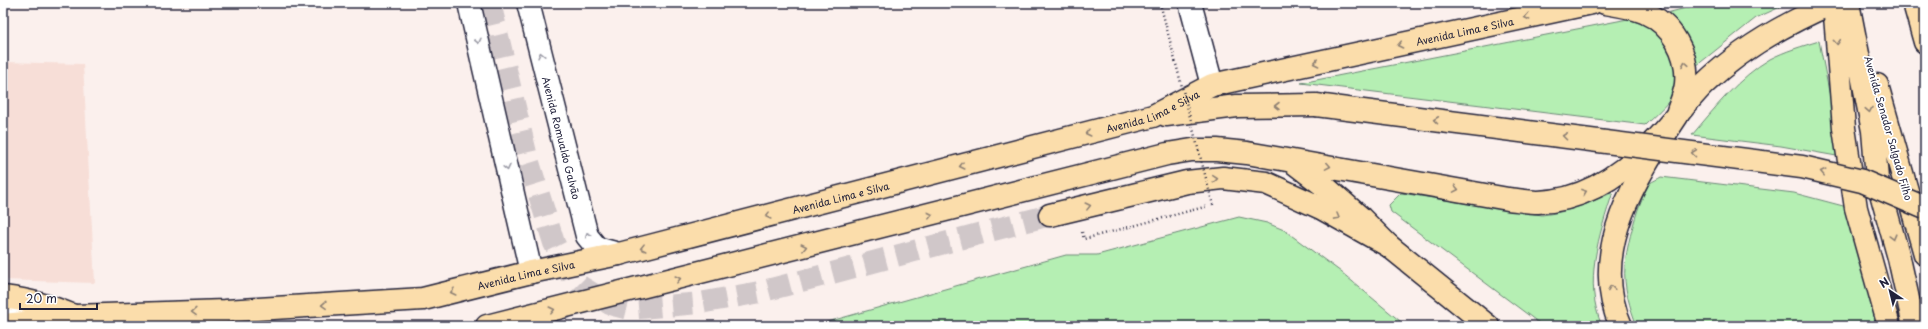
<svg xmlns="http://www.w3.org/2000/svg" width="1928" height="329" viewBox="0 0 1928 329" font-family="'Playpen Sans',sans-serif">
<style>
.built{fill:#f7ded7}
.green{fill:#b5efb3;stroke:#6c8877}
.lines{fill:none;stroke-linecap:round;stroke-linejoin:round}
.primary-tunnel{stroke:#d0c7c9;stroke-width:22;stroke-dasharray:22 11;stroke-linecap:butt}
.secondary-casing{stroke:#22223b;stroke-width:25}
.primary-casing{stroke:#22223b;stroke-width:25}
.highway-casing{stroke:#22223b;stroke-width:25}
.path{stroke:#22223b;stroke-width:2.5;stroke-dasharray:1 3;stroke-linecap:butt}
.secondary{stroke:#fff;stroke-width:22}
.primary{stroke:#fbddab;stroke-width:22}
.highway{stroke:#fbddab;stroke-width:22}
.primary-bridge-casing{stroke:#22223b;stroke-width:25;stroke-linecap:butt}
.path-bridge{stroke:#22223b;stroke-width:2.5;stroke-dasharray:1 3;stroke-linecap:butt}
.primary-bridge{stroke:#fbddab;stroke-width:22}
.oneway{stroke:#8e8073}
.oneway2{stroke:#9c9ca7}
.labels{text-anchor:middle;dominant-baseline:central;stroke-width:3.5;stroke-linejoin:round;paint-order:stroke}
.street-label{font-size:10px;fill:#22223b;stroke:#fff}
</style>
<rect width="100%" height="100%" fill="#fbf0ed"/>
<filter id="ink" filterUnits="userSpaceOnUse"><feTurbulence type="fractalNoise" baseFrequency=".025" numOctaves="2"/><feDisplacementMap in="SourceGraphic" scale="8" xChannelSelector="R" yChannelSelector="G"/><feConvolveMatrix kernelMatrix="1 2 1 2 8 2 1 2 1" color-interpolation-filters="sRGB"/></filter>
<g filter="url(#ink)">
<!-- built -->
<path class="built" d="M3 62 83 64 95 283 3 280Z"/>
<!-- green -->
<path class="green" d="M1704 3H1789L1756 18 1696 66 1667 13Z
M1628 19C1635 22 1644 24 1651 28 1670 40 1685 73 1675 93 1670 102 1652 118 1645 125L1301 83Z
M1819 41 1842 157 1781 146 1692 135C1715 108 1739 77 1770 59 1785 51 1803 46 1819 41Z
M1661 177 1794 193 1847 207 1882 326H1637C1630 308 1623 286 1625 266 1626 247 1639 198 1650 183 1653 181 1658 179 1661 177Z
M1613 192C1599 235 1583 282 1602 326H1543L1391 212 1389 205 1401 193 1542 215C1569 212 1590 203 1613 192Z
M1239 217 1267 223 1284 230 1341 272 1406 326H813L1066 255H1097Z"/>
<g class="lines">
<!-- primary-tunnel -->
<path class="primary-tunnel" d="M490 3 526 153 554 243 572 278 580 286 610 304 629 309 700 303 760 292 1050 215"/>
<!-- secondary casing -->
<g class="secondary-casing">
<g id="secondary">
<path d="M469 3 531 272"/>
<path id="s1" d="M528 3 587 236 597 248 619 254"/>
<path d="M1190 3 1212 85"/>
<path d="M3 313 37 314"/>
</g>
</g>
<!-- primary casing -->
<g class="primary-casing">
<g id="primary">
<path d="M1605 3C1618 5 1632 7 1644 12 1672 24 1689 54 1686 84 1685 93 1681 102 1678 111"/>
<path d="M1166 115 1237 106 1316 105"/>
<path d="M1293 162 1323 185 1361 218 1389 246 1488 326"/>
<path d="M1050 215 1187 182 1223 178 1266 183 1321 208 1389 246"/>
<path d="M3 297C32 301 47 305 74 316"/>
<path id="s2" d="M3 325 57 320 74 316 225 311 423 299 531 272 619 254 1153 116 1212 85 1592 3"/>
<path d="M487 326 1167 154 1192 150H1217L1247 153 1508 199C1518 200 1529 202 1538 202 1583 201 1621 175 1651 144 1670 126 1685 103 1703 85 1740 49 1786 23 1833 3"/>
</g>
</g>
<!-- highway casing -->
<g class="highway-casing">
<path id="highway" d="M1834 3 1844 128 1856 208 1889 326
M1848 3 1873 131 1877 179 1899 258 1914 326
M1914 3 1925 42
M1877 85 1925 254
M1621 326C1587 251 1637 176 1677 116"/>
</g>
<!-- path -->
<path class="path" d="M1082 232 1084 239 1208 206"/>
<!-- secondary -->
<use href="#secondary" class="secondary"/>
<!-- primary -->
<use href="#primary" class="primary"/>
<!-- highway -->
<use href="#highway" class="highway"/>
<!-- primary-bridge casing -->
<g class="primary-bridge-casing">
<path id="primary-bridge" d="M1316 105 1802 167 1862 181 1925 208"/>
</g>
<!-- path-bridge -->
<path class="path-bridge" d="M1160 3 1213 205"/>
<!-- primary-bridge -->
<use href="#primary-bridge" class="primary-bridge"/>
</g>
<!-- one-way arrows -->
<defs><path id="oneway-chevron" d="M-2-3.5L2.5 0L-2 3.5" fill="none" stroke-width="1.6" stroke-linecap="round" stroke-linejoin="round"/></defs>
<g class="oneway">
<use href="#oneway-chevron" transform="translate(1527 17) rotate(168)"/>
<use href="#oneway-chevron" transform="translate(1837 42) rotate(85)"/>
<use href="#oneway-chevron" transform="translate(1400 45) rotate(168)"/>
<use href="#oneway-chevron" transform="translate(1316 63) rotate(168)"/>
<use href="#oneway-chevron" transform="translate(1685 64) rotate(-101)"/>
<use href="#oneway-chevron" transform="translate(1277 106) rotate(180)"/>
<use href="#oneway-chevron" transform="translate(1869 110) rotate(79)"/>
<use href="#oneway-chevron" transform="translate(1436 120) rotate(-173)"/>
<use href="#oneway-chevron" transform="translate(1088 133) rotate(166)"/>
<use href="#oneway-chevron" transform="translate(1565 136) rotate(-173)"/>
<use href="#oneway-chevron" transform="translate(1694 153) rotate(-173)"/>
<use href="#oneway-chevron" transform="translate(962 166) rotate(166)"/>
<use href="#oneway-chevron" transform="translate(1328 166) rotate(10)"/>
<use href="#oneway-chevron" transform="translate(1823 172) rotate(-167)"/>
<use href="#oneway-chevron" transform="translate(1215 179) rotate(-5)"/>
<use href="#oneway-chevron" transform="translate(1456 189) rotate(10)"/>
<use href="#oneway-chevron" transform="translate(1584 192) rotate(-20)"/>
<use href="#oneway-chevron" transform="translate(1088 206) rotate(-14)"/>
<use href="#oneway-chevron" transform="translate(930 215) rotate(-14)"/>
<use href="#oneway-chevron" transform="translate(768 216) rotate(166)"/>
<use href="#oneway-chevron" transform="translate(1337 217) rotate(29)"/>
<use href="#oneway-chevron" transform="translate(1893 237) rotate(75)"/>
<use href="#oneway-chevron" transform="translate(804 247) rotate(-14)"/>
<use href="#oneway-chevron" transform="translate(643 248) rotate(166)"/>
<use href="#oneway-chevron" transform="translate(678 279) rotate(-14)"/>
<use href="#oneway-chevron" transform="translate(1611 288) rotate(-99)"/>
<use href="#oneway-chevron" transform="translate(453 292) rotate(166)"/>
<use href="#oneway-chevron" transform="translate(324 305) rotate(177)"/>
<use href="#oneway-chevron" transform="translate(552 310) rotate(-14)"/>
<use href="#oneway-chevron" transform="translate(194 312) rotate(178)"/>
</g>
<g class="oneway2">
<use href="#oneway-chevron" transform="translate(478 41) rotate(77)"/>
<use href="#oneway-chevron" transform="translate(541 55) rotate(-104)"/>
<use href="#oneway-chevron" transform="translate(507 168) rotate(77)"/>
<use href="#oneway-chevron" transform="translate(588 235) rotate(-115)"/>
</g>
</g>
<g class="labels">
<!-- street labels -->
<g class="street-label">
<text stroke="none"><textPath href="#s2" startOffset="1499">Avenida Lima e Silva</textPath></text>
<text stroke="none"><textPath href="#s2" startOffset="1175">Avenida Lima e Silva</textPath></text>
<text transform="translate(1889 128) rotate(74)">Avenida Senador Salgado Filho</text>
<text stroke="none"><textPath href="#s1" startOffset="139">Avenida Romualdo Galvão</textPath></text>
<text stroke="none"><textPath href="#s2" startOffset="851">Avenida Lima e Silva</textPath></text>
<text stroke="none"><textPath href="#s2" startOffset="527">Avenida Lima e Silva</textPath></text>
</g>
</g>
<!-- margin -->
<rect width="1928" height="329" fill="none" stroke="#fff" stroke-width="16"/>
<rect x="8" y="8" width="1912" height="313" fill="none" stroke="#22223b" stroke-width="1.5" filter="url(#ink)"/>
<!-- north arrow -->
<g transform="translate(1890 291) rotate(325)" stroke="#ffffff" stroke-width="3" paint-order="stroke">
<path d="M0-3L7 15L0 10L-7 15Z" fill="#22223b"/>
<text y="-6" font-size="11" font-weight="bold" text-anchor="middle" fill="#22223b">N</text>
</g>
<!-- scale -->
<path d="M20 303v6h77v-6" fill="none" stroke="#22223b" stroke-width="2"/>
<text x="26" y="303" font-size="12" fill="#22223b" stroke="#ffffff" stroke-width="3" paint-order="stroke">20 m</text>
</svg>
